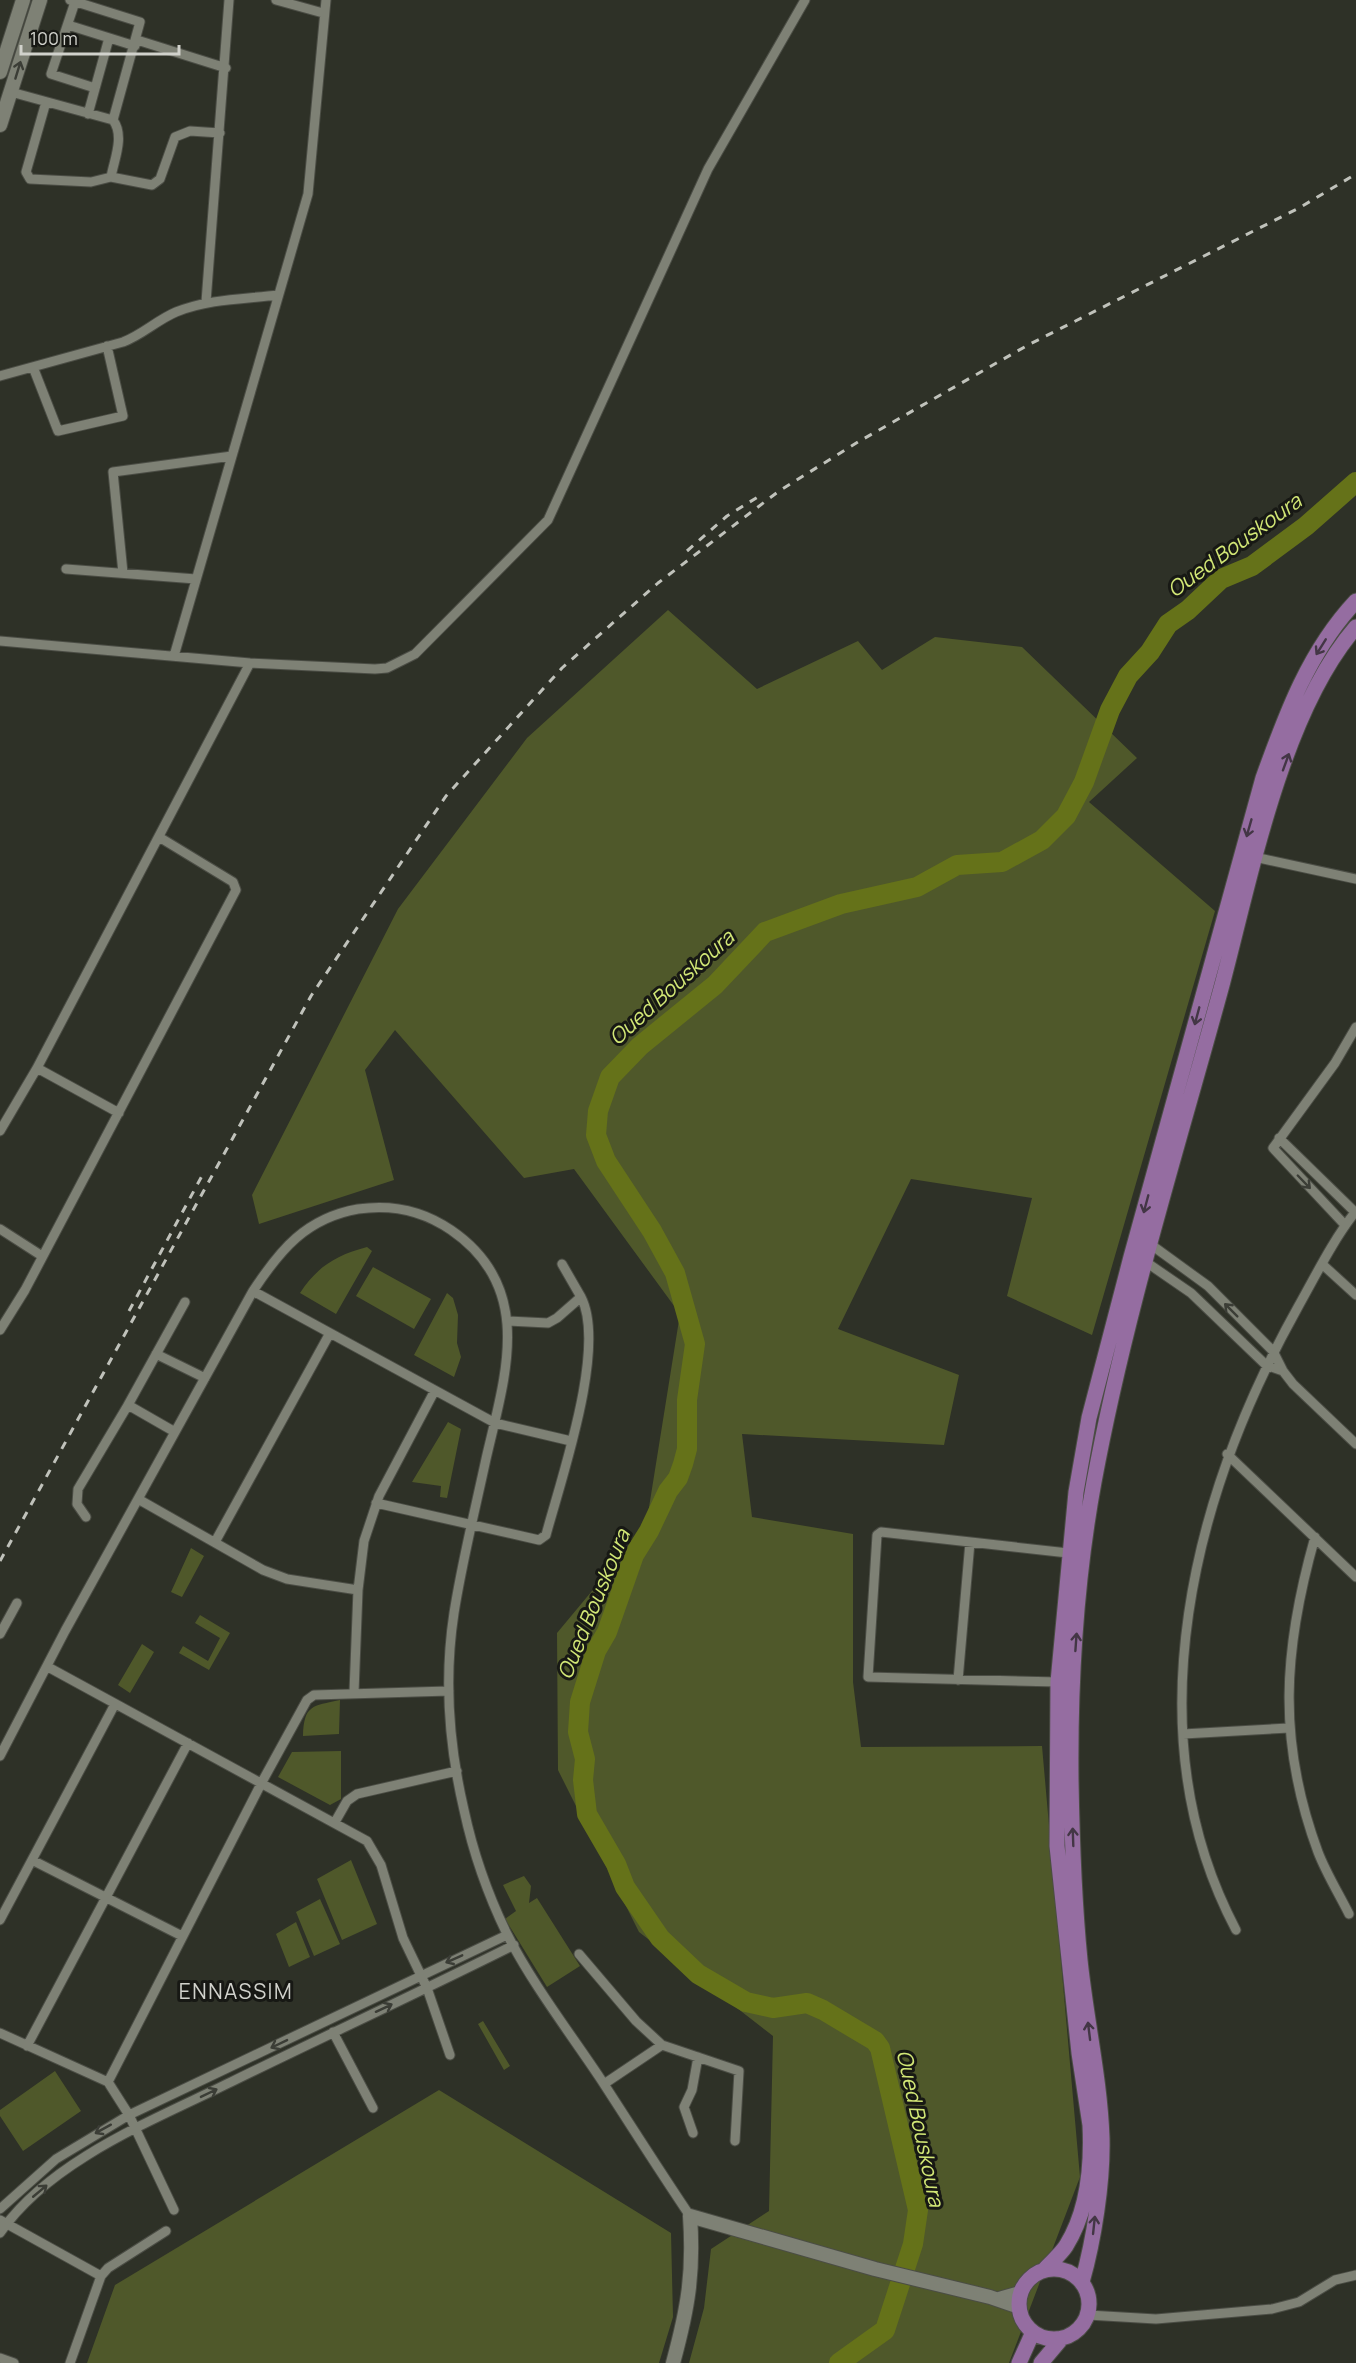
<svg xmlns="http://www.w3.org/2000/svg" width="1356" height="2363" viewBox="0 0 1356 2363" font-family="Manrope,sans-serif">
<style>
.green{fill:#4f582a}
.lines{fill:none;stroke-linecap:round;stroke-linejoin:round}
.river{stroke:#657219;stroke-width:20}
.street-casing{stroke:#4b4d45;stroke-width:11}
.secondary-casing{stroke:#4b4d45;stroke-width:16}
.primary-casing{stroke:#4b4d45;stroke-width:17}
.street{stroke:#7e8175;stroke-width:9}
.secondary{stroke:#7e8175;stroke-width:14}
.primary{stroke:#956da1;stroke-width:15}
.rail{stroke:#c0c2bb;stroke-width:3;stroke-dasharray:8 8;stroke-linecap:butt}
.oneway{stroke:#3b3d36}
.oneway2{stroke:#433645}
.labels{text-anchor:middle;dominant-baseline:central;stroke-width:6;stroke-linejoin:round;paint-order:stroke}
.water-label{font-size:21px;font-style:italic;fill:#d2e776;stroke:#171814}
.neighbourhood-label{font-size:21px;letter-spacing:1.5px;fill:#d1d2cc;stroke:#171814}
</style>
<rect width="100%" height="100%" fill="#2e3127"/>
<!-- green -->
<path class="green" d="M668 610 757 689 858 641 882 670 935 637 1022 647 1137 758 1089 802 1215 911 1092 1335 1007 1296 1032 1198 911 1179 838 1329 959 1375 944 1445 742 1434 752 1517 853 1534V1682L861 1747 1042 1746 1080 2177 1009 2363H689L704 2308 711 2249 769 2211 773 2036 639 1932 558 1770 557 1633 646 1526 680 1314 574 1169 524 1178 395 1030 365 1070 394 1180 259 1224 252 1195 398 909 527 738Z
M367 1247 372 1251 336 1314 300 1293C317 1267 336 1255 367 1247Z
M373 1267 431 1299 414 1329 356 1296Z
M447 1293 453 1298 458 1315 457 1343 461 1357 454 1377 414 1355Z
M448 1422 461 1429 447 1498 440 1497 441 1486 412 1482Z
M191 1548 204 1556 182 1597 171 1592Z
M200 1615 230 1633 209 1670 179 1653 183 1646 208 1661 220 1638 195 1623Z
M142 1644 154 1652 130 1693 118 1685Z
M340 1700 339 1734 303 1736C304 1705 312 1706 340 1700Z
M341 1751V1799L330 1805 278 1777 292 1752Z
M351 1860 377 1924 342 1940 317 1879Z
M524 1876 531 1886 529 1903 537 1898 580 1966 547 1987 505 1919 516 1911 503 1885Z
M320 1899 340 1944 314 1956 296 1912Z
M296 1922 310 1957 289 1967 276 1934Z
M483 2021 510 2066 504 2070 478 2024Z
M55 2071 81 2111 23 2151 0 2116V2110Z
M439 2090 671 2233 673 2317 659 2363H87L115 2285Z"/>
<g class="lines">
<!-- river -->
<path class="river" d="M839 2363 885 2330 913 2244 918 2210 880 2048 875 2041 823 2010 807 2003 773 2008 746 2002 698 1974 660 1938 625 1887 616 1864 587 1814 583 1780 585 1759 578 1732 580 1702 596 1651 607 1632 634 1555 649 1531 668 1491 678 1478 683 1464 687 1449V1400L695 1344 675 1273 652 1231 606 1161 596 1135 598 1111 610 1077 640 1046 715 985 765 932 841 904 917 887 957 865 1002 862 1042 840 1066 816 1084 782 1110 710 1128 676 1150 652 1168 624 1188 610 1221 579 1252 566 1306 526 1356 482"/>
<!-- street casing -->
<g class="street-casing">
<path id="street" d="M70 0 140 22 113 120
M276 0 323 13
M75 2 51 74 95 88
M68 25 135 46
M137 40 226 68
M11 92 113 120C125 136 114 160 111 177
M46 102 26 172 30 179 91 182 111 177 152 185 160 179 175 137 190 131 220 133
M88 114 109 38
M206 302 229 0
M33 367 58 431 123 416 107 346
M0 376 123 342C142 335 157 320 176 312 208 299 244 299 278 295
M66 569 196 579
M123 573 113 472 232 456
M0 641 250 663 375 669 387 668 415 654 548 520 708 169 805 0
M174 656 308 194 326 0
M1250 856 1356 879
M37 1068 119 1113
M0 1131 37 1068 250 663
M1279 1138 1355 1212
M1345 1225 1273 1148 1335 1063 1356 1027
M0 1229 42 1256
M1146 1241 1208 1286 1273 1351 1283 1371 1293 1384 1356 1444
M1143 1260 1191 1293 1266 1365 1283 1371
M562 1264 581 1297
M1322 1264 1356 1295
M253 1291 495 1423 571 1441
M0 1330 25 1290 236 890 233 882 159 837
M156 1354 205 1378
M175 1432 128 1405 185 1302
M1227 1454 1356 1577
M138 1499 263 1570 287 1579 358 1590 354 1692
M376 1503 539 1540 546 1535C561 1479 607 1347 581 1297L557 1318 548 1323 508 1321
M86 1517 77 1504 78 1489 128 1405
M1315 1537C1283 1650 1277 1741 1318 1852 1326 1873 1339 1894 1349 1914
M215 1542 330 1333
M358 1590 364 1541 379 1496 434 1392
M0 1634 17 1603
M48 1667 367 1841 381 1865 403 1938 427 1988 450 2055
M958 1680 970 1542
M1058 1682 868 1677 877 1535 881 1532 1068 1553
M1183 1734 1289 1728
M0 1756 65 1631 253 1291C280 1250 306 1218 358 1209 392 1204 422 1210 451 1230 536 1288 505 1376 486 1459 475 1510 462 1562 454 1613 444 1678 449 1746 464 1810 473 1852 488 1895 507 1934 531 1982 570 2033 600 2078 630 2124 659 2170 690 2216
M335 1822 347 1801 357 1794 457 1771
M32 1860 182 1936
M0 1920 115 1704
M1236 1930C1131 1731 1194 1493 1298 1307 1316 1275 1333 1240 1356 1211
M579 1954 636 2021 662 2045 739 2071 735 2141
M333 2032 373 2108
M0 2033 108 2082
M27 2046 188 1743
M604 2084 662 2045
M693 2133 684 2107 692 2090 698 2057
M0 2209 56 2159 129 2115 507 1935
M174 2210 129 2115 108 2082 262 1782 307 1700 314 1695 449 1691
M0 2220 101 2276
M0 2233C50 2160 154 2120 231 2082 325 2036 420 1992 514 1945
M1088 2315 1156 2319 1272 2309 1299 2302 1335 2280 1356 2275
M0 2358 14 2363
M70 2363 101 2276 108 2268 166 2231"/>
</g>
<!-- secondary casing -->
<g class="secondary-casing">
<path id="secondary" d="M0 72 23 0
M0 125 40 0
M999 2299 1020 2293
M673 2363C688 2308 694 2273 690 2216L875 2269 990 2297 1019 2307"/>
</g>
<!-- primary casing -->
<g class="primary-casing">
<path id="primary" d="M1019 2304a35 35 0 1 1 70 0a35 35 0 1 1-70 0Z
M1044 2270C1051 2262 1060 2255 1066 2246 1088 2211 1092 2166 1090 2125L1079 2053 1057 1846 1058 1682 1076 1492 1089 1418 1131 1257 1263 778C1286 714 1309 651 1356 601
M1082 2282C1094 2240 1103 2182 1102 2138 1100 2079 1086 2019 1080 1960 1074 1900 1072 1840 1071 1780 1070 1682 1076 1579 1094 1482 1125 1314 1177 1150 1222 985 1251 876 1282 712 1356 627
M1019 2363 1033 2332
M1041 2363 1062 2338"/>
</g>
<!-- street -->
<use href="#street" class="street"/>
<!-- secondary -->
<use href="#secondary" class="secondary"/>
<!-- primary -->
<use href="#primary" class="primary"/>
<!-- rail -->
<path class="rail" d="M687 551 727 516 761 495
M129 1311 203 1174
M0 1561 311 996 446 796 562 668 658 583 779 491 858 442 1028 345 1299 208 1356 174"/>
</g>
<!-- one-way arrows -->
<defs><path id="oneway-shaft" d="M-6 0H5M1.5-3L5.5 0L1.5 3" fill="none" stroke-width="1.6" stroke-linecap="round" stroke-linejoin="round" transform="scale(1.5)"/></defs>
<g class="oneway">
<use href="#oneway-shaft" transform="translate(18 70) rotate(-73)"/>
<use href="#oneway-shaft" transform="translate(1304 1182) rotate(46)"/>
<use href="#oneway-shaft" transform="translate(1231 1310) rotate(-135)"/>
<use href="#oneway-shaft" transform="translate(454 1959) rotate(156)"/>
<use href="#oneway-shaft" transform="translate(384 2008) rotate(-25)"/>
<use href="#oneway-shaft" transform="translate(279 2044) rotate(154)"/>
<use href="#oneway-shaft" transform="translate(209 2093) rotate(-26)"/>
<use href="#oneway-shaft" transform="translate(103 2129) rotate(151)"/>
<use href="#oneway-shaft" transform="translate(40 2191) rotate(-40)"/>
</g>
<g class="oneway2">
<use href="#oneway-shaft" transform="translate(1321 647) rotate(122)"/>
<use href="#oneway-shaft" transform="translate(1286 762) rotate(-70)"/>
<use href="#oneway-shaft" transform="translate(1249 828) rotate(106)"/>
<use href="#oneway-shaft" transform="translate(1197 1016) rotate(105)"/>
<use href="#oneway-shaft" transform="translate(1146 1204) rotate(105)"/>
<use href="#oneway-shaft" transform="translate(1076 1642) rotate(-86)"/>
<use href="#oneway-shaft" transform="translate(1073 1837) rotate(-92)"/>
<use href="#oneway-shaft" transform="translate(1089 2031) rotate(-97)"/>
<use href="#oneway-shaft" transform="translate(1094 2225) rotate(-84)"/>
</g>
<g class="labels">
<!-- water labels -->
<g class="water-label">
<text transform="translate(1234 545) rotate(-36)">Oued Bouskoura</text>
<text transform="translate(671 987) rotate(-42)">Oued Bouskoura</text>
<text transform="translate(593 1604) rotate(-68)">Oued Bouskoura</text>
<text transform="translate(921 2128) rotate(78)">Oued Bouskoura</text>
</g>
<!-- neighbourhood labels -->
<g class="neighbourhood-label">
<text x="236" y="1991">ENNASSIM</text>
</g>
</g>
<!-- scale -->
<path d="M21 45v9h158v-9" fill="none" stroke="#d1d2cc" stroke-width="3"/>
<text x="30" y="45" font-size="18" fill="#d1d2cc" stroke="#171814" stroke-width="4.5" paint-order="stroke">100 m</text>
</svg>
